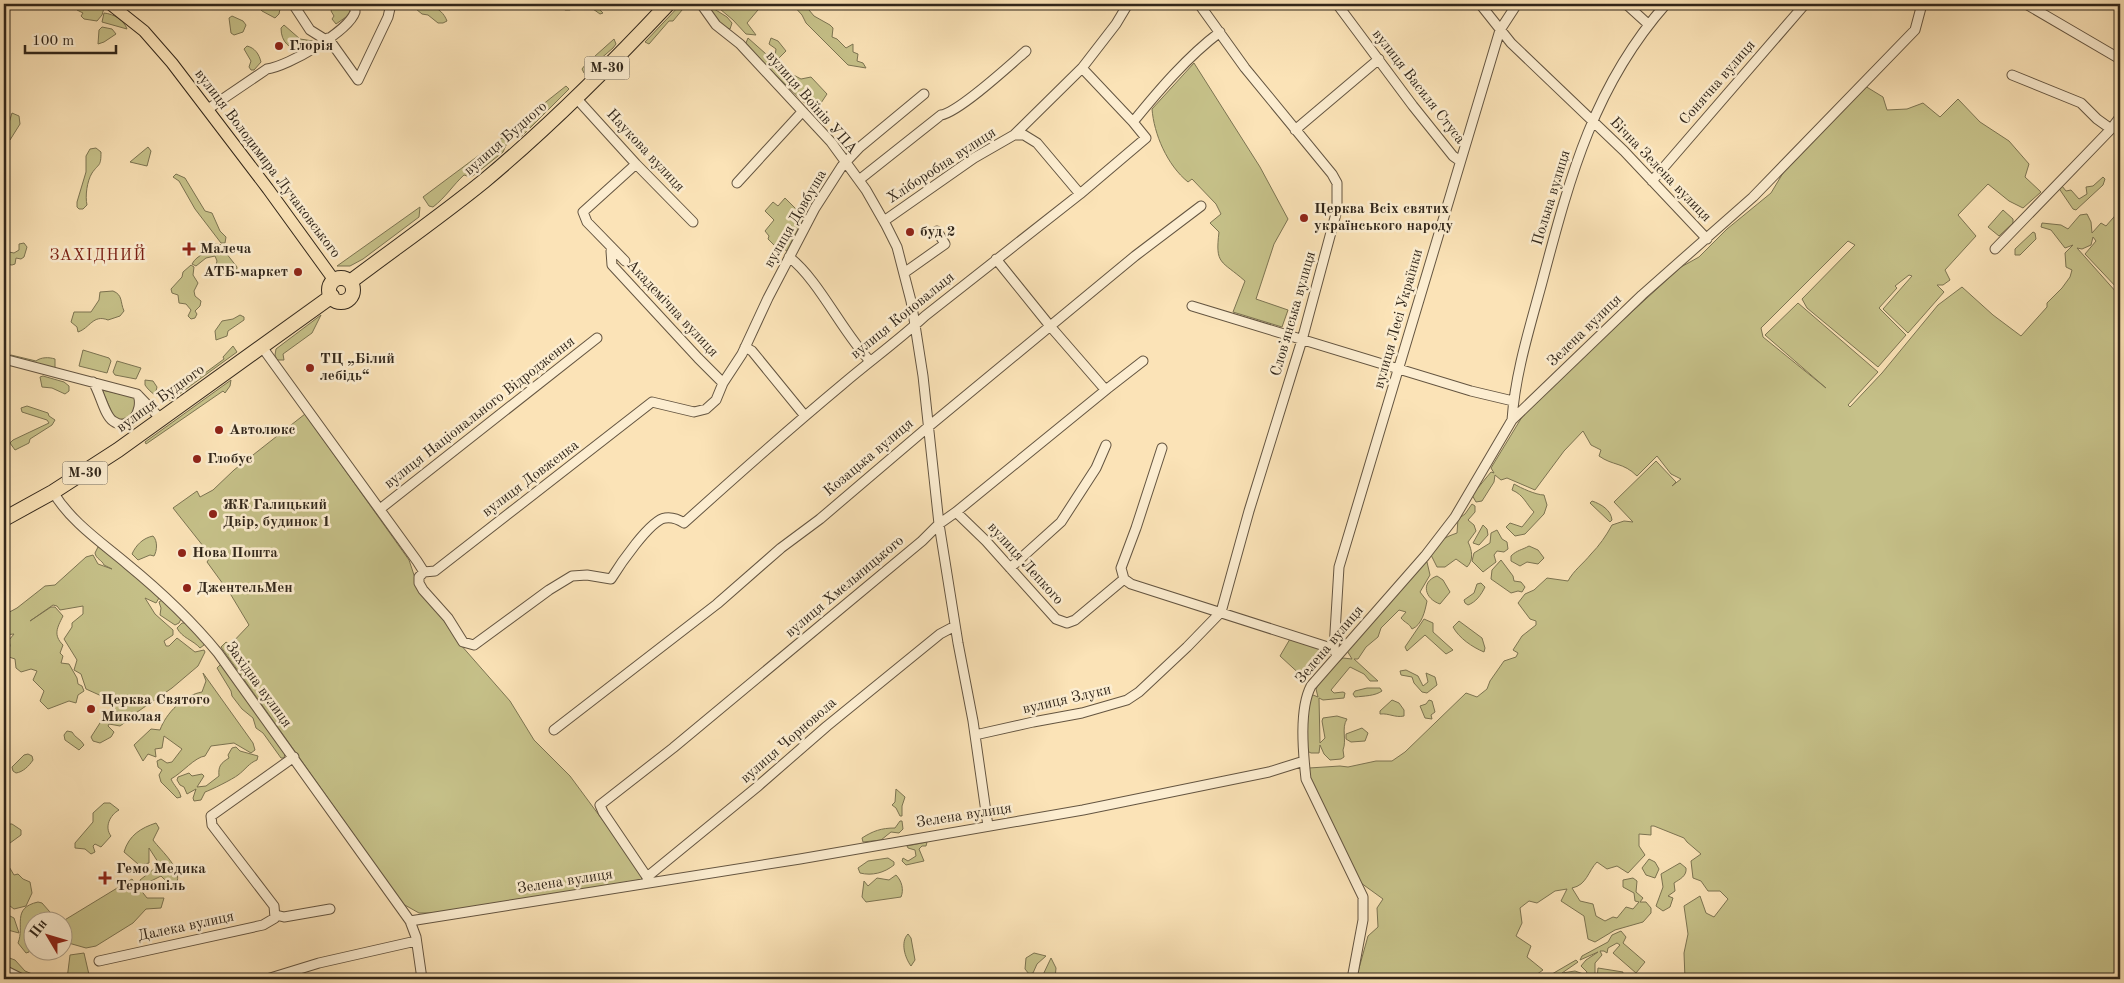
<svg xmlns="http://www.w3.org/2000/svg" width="2124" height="983" viewBox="0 0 2124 983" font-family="'Old Standard TT',serif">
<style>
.green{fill:#c6c189;stroke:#7c7452}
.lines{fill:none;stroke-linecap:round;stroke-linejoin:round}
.minor-casing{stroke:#645541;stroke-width:11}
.major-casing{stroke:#31261a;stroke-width:13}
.highway-casing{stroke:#31261a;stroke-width:16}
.minor{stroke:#fcedd0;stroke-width:9}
.major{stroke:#fbe3b7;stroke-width:11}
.highway{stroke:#fbe3b7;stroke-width:14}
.poi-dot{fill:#8f2418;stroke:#fcedd0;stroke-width:2}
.labels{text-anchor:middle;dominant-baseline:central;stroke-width:5;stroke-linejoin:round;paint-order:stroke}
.shield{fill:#fcedd0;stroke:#6e6251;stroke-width:1}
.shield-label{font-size:14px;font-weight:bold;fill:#31261a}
.poi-label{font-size:15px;font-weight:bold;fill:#31261a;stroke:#fcedd0;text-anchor:start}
.street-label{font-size:15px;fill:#31261a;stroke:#fcedd0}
.neighbourhood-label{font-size:16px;letter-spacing:1px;fill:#7a1f14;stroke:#fcedd0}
</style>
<rect width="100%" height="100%" fill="#fbe3b7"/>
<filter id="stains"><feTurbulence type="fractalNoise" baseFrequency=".004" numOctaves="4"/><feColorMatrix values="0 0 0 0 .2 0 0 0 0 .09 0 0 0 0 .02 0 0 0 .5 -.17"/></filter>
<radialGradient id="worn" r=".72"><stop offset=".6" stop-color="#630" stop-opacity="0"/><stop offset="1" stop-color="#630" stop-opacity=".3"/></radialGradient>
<!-- green -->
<path class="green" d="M79 4H97L104 8 102 15 97 21 84 19 81 16 83 13 77 10Z
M255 4H281L279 14 275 18 262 11Z
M332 4H354L356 10 336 24 332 19 334 16 331 11 333 6Z
M410 4C425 4 441 5 447 21L443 23H438L428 15 422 14Z
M558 4H594L603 13 600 14 586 4 575 6 570 10H565Z
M681 4H687L673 21H669L649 44 645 42Z
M714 4H763L747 23 756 35 746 34 733 20Z
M792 4H804L814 16 830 25 833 28 832 37 837 39 846 48 853 44V52L858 54 857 61 863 63 866 68 848 65 806 23 802 15Z
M711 7 727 17 732 23 730 29C720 26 710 17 711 7Z
M104 13C114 14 124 20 127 29L102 22Z
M232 16 243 21 246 25 243 32 234 35 231 33 229 18Z
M284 25 300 39 313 41V44L302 53C290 48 281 43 281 28Z
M102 27 112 29 116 34 104 42 98 44 99 30Z
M748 38 784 70 801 79 811 77 827 94 821 103 819 113 813 111 760 60 746 43Z
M771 38 778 41 786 51 778 59 775 56 776 49 769 44Z
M614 39 616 44 613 48 584 73 582 69 585 65Z
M247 46C255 48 259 54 261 62L254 70H251L249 67 251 61 244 49Z
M1194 63 1260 167 1288 219 1274 244 1256 299 1288 310 1282 327 1233 312 1245 281C1221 260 1215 265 1219 232L1210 223 1221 214 1216 204 1192 179 1188 182C1167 165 1154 134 1152 109Z
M566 86 569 89 520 138 511 137 508 132Z
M1865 86 1883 97 1887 110 1907 109 1923 103 1940 117 1958 99 1980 122 2009 141 2029 164 2025 177 2041 192 2023 208 2009 201 1988 184 1958 215 1976 236 1945 270 1950 280 1943 285H1937L1944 292 1908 333 1883 309 1912 276 1909 275 1895 286 1897 288 1879 308 1906 335 1878 367 1807 308 1802 299 1855 245 1848 241 1761 328 1763 337 1826 388 1765 335 1798 303 1878 372 1848 405 1850 407 1882 373 1938 305 1962 287 1993 315 2021 336 2047 307V303L2062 288 2070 277 2072 270 2066 267 2065 253 2073 245 2065 248 2051 230 2041 227 2042 223 2061 225 2068 229 2080 215 2087 214 2091 222 2092 233 2101 223 2106 226 2120 210V286L2118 289 2085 254 2096 241 2093 237 2091 245 2082 249 2077 248 2117 293 2120 290V979H1685L1684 953 1688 934 1684 906 1700 896 1706 913 1714 917 1728 899 1720 891H1708L1701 881 1693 878 1691 861 1701 854 1687 842 1684 838 1654 826H1651V835L1639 834V846L1645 855 1628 873 1617 866 1607 869 1597 862C1588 871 1587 885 1572 888L1580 901 1593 904 1596 916 1605 921 1613 917 1617 918 1626 907 1633 909 1639 902 1635 901 1634 893 1623 887V880L1633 878 1637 881 1636 892 1643 898 1640 902H1646L1651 908V913L1643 922 1615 930 1595 942 1588 939 1584 916 1561 901 1567 889 1555 891 1537 903 1529 901 1520 908 1522 923 1516 936 1531 946 1527 957 1543 970 1530 979H1356L1368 936 1378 927 1377 908 1383 899 1361 883 1310 779 1309 768 1340 766 1348 767 1376 761H1392L1405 752 1466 693 1477 697 1487 689 1490 681 1504 661 1516 657 1518 653 1513 650 1522 636 1536 625V621L1530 619 1518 603 1525 594 1534 590 1547 578 1568 581C1574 570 1583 564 1591 554 1599 546 1606 536 1612 525L1624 521 1633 522 1614 502 1656 461 1676 482 1672 486 1681 479 1671 474 1657 456 1637 476C1623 462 1613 466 1599 456L1601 450 1591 445 1583 431 1564 451 1535 490 1507 478 1501 480 1495 475 1494 482 1482 501 1476 502 1472 495 1491 472 1494 473 1491 468 1522 417 1577 362 1681 267 1699 257 1727 229 1771 193 1783 173Z
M12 113 19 116 20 124 10 140 8 126Z
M502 138 507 143 503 152 474 175 470 177 464 175C453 185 446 197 433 207L429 206 423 197Z
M148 147 151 151 147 166 130 162Z
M96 148 101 152C101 167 99 163 92 173 87 181 85 196 87 205L83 209H79L77 207V202L86 172V156L90 149Z
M176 174 185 178 205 211 212 213 220 231 226 237 225 243H221L195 209 179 181 173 177Z
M2103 177 2105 179 2103 185 2076 210 2073 209 2058 187 2062 186 2066 191 2071 190 2079 199 2087 194 2086 187 2093 186Z
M785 198 804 217 787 251 784 249 780 251 768 239 769 236 765 231 774 220 765 211 773 202 778 206Z
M420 207 419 217 363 259 350 266H337Z
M2003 210 2013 219V223L1999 236 1988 227Z
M2033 232 2035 233 2036 239 2020 255H2015V249Z
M24 243 27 247 24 257 21 259 16 258 15 264 12 265 4 264V251L14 253 19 250V244Z
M215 244 223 245 226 253 237 267 236 274 222 273 216 265 217 261 215 256 206 258 196 266 192 264C197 254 210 253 215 244Z
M191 265 194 267 193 275 198 283 194 291 195 296 201 301 200 306 195 311 197 314 195 318 191 319 188 316 191 310 186 304 179 303 178 295 172 293 171 289 182 277 183 272Z
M113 291C123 295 120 302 124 311L120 316 108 320C93 314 90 328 78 332L77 327 71 322 74 312H91L99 300 100 292Z
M240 315 244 317V320L228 331 227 336 216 340 215 331 222 321 233 319Z
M321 315 312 333 283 354 284 360H277L275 355 276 349Z
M233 346 237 352 171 400C162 401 150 393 145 385V380L153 381 157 387 156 391 159 395 167 393 174 396 224 359 223 357Z
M83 350 109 358 111 361 107 373 79 366Z
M11 355 36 361C41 357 49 357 55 359V368L52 370 36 363 9 356Z
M117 361 141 368 136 379 115 375 113 372Z
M43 376 64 382 69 386V391L65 394 52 388 42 387 40 377Z
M231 380 230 386 225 393 223 391 146 444 145 442Z
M102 390 134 397 137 401 131 416 119 420 113 415Z
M27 406 48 413 49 416 55 420 52 425 30 439 29 443 15 450 10 443 13 440 49 423 47 420 22 412 21 408Z
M305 414 409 560 419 590 435 608 460 644 510 701 534 740 570 776 644 876 640 880 435 913H419L403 904 221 647 226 642 230 645 249 625 231 595 207 562 211 556 173 508 197 491 200 497 213 490 234 470Z
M1514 484C1521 488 1536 495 1544 495L1547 505 1544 514 1525 534 1515 536 1506 527 1510 523 1522 527 1534 512C1526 504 1524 495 1512 490Z
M1592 501C1601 504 1611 510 1612 520L1610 522 1590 503Z
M1472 504 1475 506V512L1468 520 1474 525 1476 531 1468 542C1472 550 1474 560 1467 567L1456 559 1445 567H1437L1431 555C1437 541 1443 538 1457 533L1458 519 1465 514Z
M1483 525 1487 529 1488 535 1479 545 1473 543Z
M1497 530 1502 539 1507 542 1508 549 1504 552 1497 551 1494 555 1496 562 1483 572 1472 561 1474 553 1490 543 1491 533Z
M153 536C158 541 157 551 154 556L150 555 138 560 132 554C136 545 143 538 153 536Z
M1529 546 1538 550 1544 558 1538 564 1527 562 1520 566 1511 561V556C1517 550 1522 550 1529 546Z
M98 547 112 552 156 592 159 598 156 603 145 598 155 614 173 630V635L164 641 166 646H169L177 638 195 652 204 650 205 652 198 666 172 688 130 717 113 710 106 698 86 689 81 674 74 670 77 660 64 639 72 627V623L83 614V606L60 610 57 606 53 605 30 621 51 607H55L63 616C57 628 53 635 63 645L60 653 63 656 61 663 69 664 77 678 78 684 82 686 84 691 78 695 76 703 69 701 48 709 40 701 44 691 33 680 37 671 31 669 21 672 16 668 15 659 9 657 7 651 10 646 9 640 14 634 4 635V615L17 608 45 586 55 585 86 557 93 555 98 564 112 569 104 565C102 560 96 559 95 553Z
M1501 560 1513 576 1514 581 1521 582 1525 587 1522 592 1518 591 1511 593 1491 579 1492 570Z
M1424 562H1427L1430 575 1420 592 1427 601C1425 611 1422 625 1412 629 1409 623 1405 623 1401 618L1406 612 1399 610 1381 628 1378 637 1366 647 1358 659H1354L1378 681H1370L1364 674 1350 667 1331 690 1334 693 1343 692 1345 693 1344 698 1323 700 1319 698 1320 743 1325 738 1322 721 1323 718 1337 716 1347 719C1341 728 1347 740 1343 750L1344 757 1341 759 1330 760 1324 754 1320 745 1319 753H1311L1307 751 1308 697 1313 695 1318 697 1316 689C1320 680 1335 665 1343 658L1352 659 1346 649Z
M1437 576 1443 580 1450 592 1440 604C1425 599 1420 582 1437 576Z
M1481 583 1485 587C1481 595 1476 602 1468 605L1465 603 1464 600 1474 593 1477 584Z
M162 600H164L182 617 179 623 175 625 160 615 161 608 159 602Z
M1424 619 1433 623V632L1453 650 1446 654 1425 635 1407 651 1405 647Z
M1459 621 1482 638 1485 648 1484 652C1472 647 1459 638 1453 627Z
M182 623H187L205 641 204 645 200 648C193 640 182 638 177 628Z
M1290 639 1320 648 1324 653 1305 679 1280 656Z
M221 664 286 750 284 758H281L263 733 256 728 253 718 242 709 232 696 231 691 217 668Z
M1406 670 1418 676 1423 686 1428 682 1426 673 1435 677 1437 685 1427 693 1422 692 1414 683 1412 677 1401 675 1400 671Z
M203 673 253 743 255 750 251 753 234 743 211 746 205 756C195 757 182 773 171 779 174 786 179 789 181 797L177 798 161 782 159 775 162 770 158 767 157 761 161 759 167 763 172 762 182 749 164 736 162 748 155 749 156 757 148 754 143 761 134 745 151 729 160 730C166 713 184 695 202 692L206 681Z
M1367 688H1380L1382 691C1375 696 1364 696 1355 697L1353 694 1355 691Z
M1392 700 1399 703 1404 710V716C1395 718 1389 713 1380 714V711Z
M1429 700 1432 701 1435 712 1431 715 1432 719 1425 718 1420 706 1426 704Z
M107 712 127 721 120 726 109 724 108 726 114 732 111 737 100 743 93 741 91 737Z
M1362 728 1368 733 1365 741 1351 742 1346 739V734Z
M67 731 72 732C75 738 81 739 84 745L79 750 65 740 64 735Z
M236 747 240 751 258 756 257 760C249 763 245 770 238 775 233 779 211 790 205 792L201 800 194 801 193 798 196 789 187 794 184 787 180 785 177 780 178 777 189 773 192 776 202 774 204 776 197 787 206 786 219 776C218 766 221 763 229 758L228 755 232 748Z
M28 754 32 756 33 760C29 766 23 772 16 773L13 771 12 767 24 755Z
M896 789 905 797 902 806V816H900L896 808 892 805 895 802Z
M104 803H110L119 810C110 815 104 827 111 836L101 847 95 844 93 846 95 852 91 854 85 849 75 848V843L93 822V813Z
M900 821H902L903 829 899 833 891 832 881 840 863 842 862 838C873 831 881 828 895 828Z
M156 823 159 828 153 840C161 851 184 870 176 884L168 883 161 876 141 886 140 880 154 869 158 862 149 848V863L144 864 145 868 142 872 138 871V864L124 852C129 835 141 828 156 823Z
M4 824H12L21 830V835L10 843 5 840Z
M927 842 926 846H922L919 849 924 861 906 865 902 861 903 858 908 861 916 856 915 850 908 848 907 846Z
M888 858 894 862V865C884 873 872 876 860 873L858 868 868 861Z
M1649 859 1655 862 1659 869 1655 878 1646 875 1642 868Z
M1680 863 1686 868C1687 876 1680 879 1674 883L1675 891 1668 896 1673 898 1670 907 1663 911 1656 906 1663 887 1661 874Z
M8 865 14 875 18 874 23 879 30 882 32 893 26 906 14 909 6 903 4 904V875L6 874 5 868Z
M896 875C902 881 904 890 901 897L866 902 862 897 864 881 868 886 877 878 889 880Z
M132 879 147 898H164L161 908 146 909 133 923 96 946 86 948 65 942 63 921Z
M38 902 42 903 57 920H32V942L29 952 26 953 18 943C25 926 11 908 38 902Z
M4 913 14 918 19 933 4 929Z
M1621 931 1626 937 1623 943 1645 962 1636 973 1613 953 1620 945 1617 943 1608 948 1607 953 1604 951H1600L1602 955 1595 963V979L1554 978 1552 974 1576 960 1578 962 1562 973 1575 971 1586 975 1587 972 1581 966 1586 960 1598 952 1580 960 1582 956 1608 942 1612 935Z
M908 934 911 938 915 960 911 966C905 958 900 942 908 934Z
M84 953 90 979H67L70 955Z
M1034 953 1046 956 1037 964 1033 973 1029 974 1025 969 1026 958Z
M4 956 15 960 25 971 44 979H25L4 968Z
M1051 958 1056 968 1055 979H1041Z
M1598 968 1623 972 1622 979H1597Z"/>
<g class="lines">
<!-- minor casing -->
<g class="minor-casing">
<path id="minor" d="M293 4 310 30 326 40
M701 4 716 25 740 44 831 142 866 190 886 225 897 247 911 301 915 325 923 376 939 524 958 643 973 721 988 826
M1128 4 1116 24 1082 68 1133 122
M1337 4 1413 106 1453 156 1460 161
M1480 4 1511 43 1624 151 1707 239
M1626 4 1648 24
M2026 4 2120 59
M328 38 358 80 388 17 391 4
M2012 75 2081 103 2097 119 2111 129
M577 99 636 164 693 222
M208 109 267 69C288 66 348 32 355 12 355 9 355 6 355 4
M1295 130 1379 59
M1014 135 1082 68
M859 180 941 115C959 112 1010 65 1026 51
M1652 181 1805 4
M737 183 802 112
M884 221 974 158 1014 135H1024L1037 143 1080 194
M613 249 611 251 612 265 698 358 723 383
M1995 249 2111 129 2120 117
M789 257C819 280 842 332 870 361
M996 259 1050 326 1103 387 1107 389 1143 361
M625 261 587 222 583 212 636 164
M904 273 945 244 937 231
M1192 306 1471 391 1513 401
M262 347 417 561 424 572 419 577V583L423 590 448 618 463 642 474 645 549 590 572 576 587 575 611 579C619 566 650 520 665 518 671 517 678 519 684 523 736 476 789 429 843 384 870 361 899 340 925 316L1080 194 1146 138 1133 122C1159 90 1187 57 1220 32
M745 347 752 351 805 416
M4 359 137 394 161 419
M93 382C100 392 104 415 113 421 130 433 144 410 138 395
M1512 420C1515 375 1529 330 1541 286 1569 181 1592 88 1666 4
M53 492C71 522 101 542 127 564 160 591 191 620 218 653L410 921 416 937 422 979
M380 509 597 338
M956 512 986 541 1056 619 1067 623 1075 620 1124 579
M1010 568 1061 522 1096 468 1106 445
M424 572 435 571 652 402 694 412 706 409 716 400 723 383 742 354 768 298 815 208 842 166 860 147 924 94
M1124 579 1131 584 1334 649
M1124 579 1121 568 1136 528 1162 448
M1337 656 1334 649 1339 567 1500 30 1517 4
M554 730 717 604 781 548 820 519 928 427 1135 256 1201 206
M975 735 1033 722 1082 713 1127 700 1139 692 1187 647 1221 612 1249 511 1302 340 1337 210V183L1332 174 1245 68 1199 4
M647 877 603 812 600 805 673 748 922 541 939 524 956 512 1107 389
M648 882 647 877 757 787 827 726 940 634 955 626
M276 915 284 917 330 909
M410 921 800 859 1083 810 1269 772 1304 761
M99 961 263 925 275 918 274 906 212 825 211 816 294 757
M4 970 22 979
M267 979 319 963 416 941
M1352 979 1363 920V897L1306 779C1303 752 1299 709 1311 686L1425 556 1455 517 1512 420 1642 295 1753 197 1915 30 1922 4"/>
</g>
<!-- major casing -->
<g class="major-casing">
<path id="major" d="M110 4 144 31 172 63 268 189 334 280"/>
</g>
<!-- highway casing -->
<g class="highway-casing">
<path id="highway" d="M329 290a12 12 0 1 1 24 0a12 12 0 1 1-24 0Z
M350 282C395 248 441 216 484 181 550 126 609 67 668 4
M4 519 53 492 118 450 332 296"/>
</g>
<!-- minor -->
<use href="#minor" class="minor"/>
<!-- major -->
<use href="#major" class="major"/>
<!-- highway -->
<use href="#highway" class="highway"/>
</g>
<!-- markers -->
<g class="poi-dot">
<circle cx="279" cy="46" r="5"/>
<circle cx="1304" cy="218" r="5"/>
<circle cx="910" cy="232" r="5"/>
<path d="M186.5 241.5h5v5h5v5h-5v5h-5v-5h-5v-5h5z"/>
<circle cx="298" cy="272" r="5"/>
<circle cx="310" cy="368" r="5"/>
<circle cx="219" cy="430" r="5"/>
<circle cx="197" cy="459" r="5"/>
<circle cx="213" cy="514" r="5"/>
<circle cx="182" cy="553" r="5"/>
<circle cx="187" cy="588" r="5"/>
<circle cx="91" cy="709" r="5"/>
<path d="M102.5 870.5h5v5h5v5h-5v5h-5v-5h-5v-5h5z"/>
</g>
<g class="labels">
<!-- shield labels -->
<g class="shield">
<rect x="584.5" y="56.5" width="45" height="23" rx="4"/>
<rect x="62.5" y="461.5" width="45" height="23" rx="4"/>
</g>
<g class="shield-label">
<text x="607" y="68">М-30</text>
<text x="85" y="473">М-30</text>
</g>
<!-- poi labels -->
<g class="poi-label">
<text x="289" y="46">Глорія</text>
<text x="1314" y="209">Церква Всіх святих<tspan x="1314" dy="17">українського народу</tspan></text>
<text x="920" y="232">буд 2</text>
<text x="200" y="249">Малеча</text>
<text x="288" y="272" text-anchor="end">АТБ-маркет</text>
<text x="320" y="359">ТЦ „Білий<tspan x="320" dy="17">лебідь“</tspan></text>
<text x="229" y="430">Автолюкс</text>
<text x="207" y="459">Глобус</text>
<text x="223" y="505">ЖК Галицький<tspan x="223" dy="17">Двір, будинок 1</tspan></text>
<text x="192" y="553">Нова Пошта</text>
<text x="197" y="588">ДжентельМен</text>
<text x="101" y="700">Церква Святого<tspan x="101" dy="17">Миколая</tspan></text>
<text x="116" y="869">Гемо Медика<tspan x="116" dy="17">Тернопіль</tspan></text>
</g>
<!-- street labels -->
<g class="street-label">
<text transform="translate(1718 83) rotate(-49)">Сонячна вулиця</text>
<text transform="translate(1418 87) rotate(52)">вулиця Василя Стуса</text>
<text transform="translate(811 103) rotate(49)">вулиця Воїнів УПА</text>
<text transform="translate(506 139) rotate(-41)">вулиця Будного</text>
<text transform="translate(645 151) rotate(47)">Наукова вулиця</text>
<text transform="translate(267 164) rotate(53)">вулиця Володимира Лучаковського</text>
<text transform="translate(942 166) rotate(-33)">Хліборобна вулиця</text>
<text transform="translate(1660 170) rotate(46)">Бічна Зелена вулиця</text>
<text transform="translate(1552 198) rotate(-73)">Польна вулиця</text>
<text transform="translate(796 219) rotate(-60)">вулиця Довбуша</text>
<text transform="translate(672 309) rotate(47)">Академічна вулиця</text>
<text transform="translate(1294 314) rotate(-74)">Словʼянська вулиця</text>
<text transform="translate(903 316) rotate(-39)">вулиця Коновальця</text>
<text transform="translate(1399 319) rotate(-74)">вулиця Лесі Українки</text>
<text transform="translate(1585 331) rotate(-44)">Зелена вулиця</text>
<text transform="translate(161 399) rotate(-36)">вулиця Будного</text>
<text transform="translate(480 413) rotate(-38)">вулиця Національного Відродження</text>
<text transform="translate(869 458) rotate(-40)">Козацька вулиця</text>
<text transform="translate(531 479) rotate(-37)">вулиця Довженка</text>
<text transform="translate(1025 564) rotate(48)">вулиця Лепкого</text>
<text transform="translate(845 587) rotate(-40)">вулиця Хмельницького</text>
<text transform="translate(1330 645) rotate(-50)">Зелена вулиця</text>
<text transform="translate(258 685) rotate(54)">Західна вулиця</text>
<text transform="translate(1067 700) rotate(-13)">вулиця Злуки</text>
<text transform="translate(789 741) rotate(-41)">вулиця Чорновола</text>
<text transform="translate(964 816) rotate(-9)">Зелена вулиця</text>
<text transform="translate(565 882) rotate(-9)">Зелена вулиця</text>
<text transform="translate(186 927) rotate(-12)">Далека вулиця</text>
</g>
<!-- neighbourhood labels -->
<g class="neighbourhood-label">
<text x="98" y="256">ЗАХІДНИЙ</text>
</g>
</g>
<!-- margin -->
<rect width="2124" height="983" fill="none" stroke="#fbe3b7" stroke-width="20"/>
<rect x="5" y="5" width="2114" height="973" fill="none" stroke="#31261a" stroke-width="2.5"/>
<rect x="10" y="10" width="2104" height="963" fill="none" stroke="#31261a"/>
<!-- north arrow -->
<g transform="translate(48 936) rotate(308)"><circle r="24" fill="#fcedd0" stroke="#ab9d87"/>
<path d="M0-4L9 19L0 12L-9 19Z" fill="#8f2418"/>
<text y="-8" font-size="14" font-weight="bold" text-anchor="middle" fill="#31261a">Пн</text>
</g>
<!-- scale -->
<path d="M25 45v8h91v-8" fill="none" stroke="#31261a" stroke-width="2.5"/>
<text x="32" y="45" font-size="15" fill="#31261a" stroke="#fcedd0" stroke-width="4" paint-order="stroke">100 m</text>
<rect width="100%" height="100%" filter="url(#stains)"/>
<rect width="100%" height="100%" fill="url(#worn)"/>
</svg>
